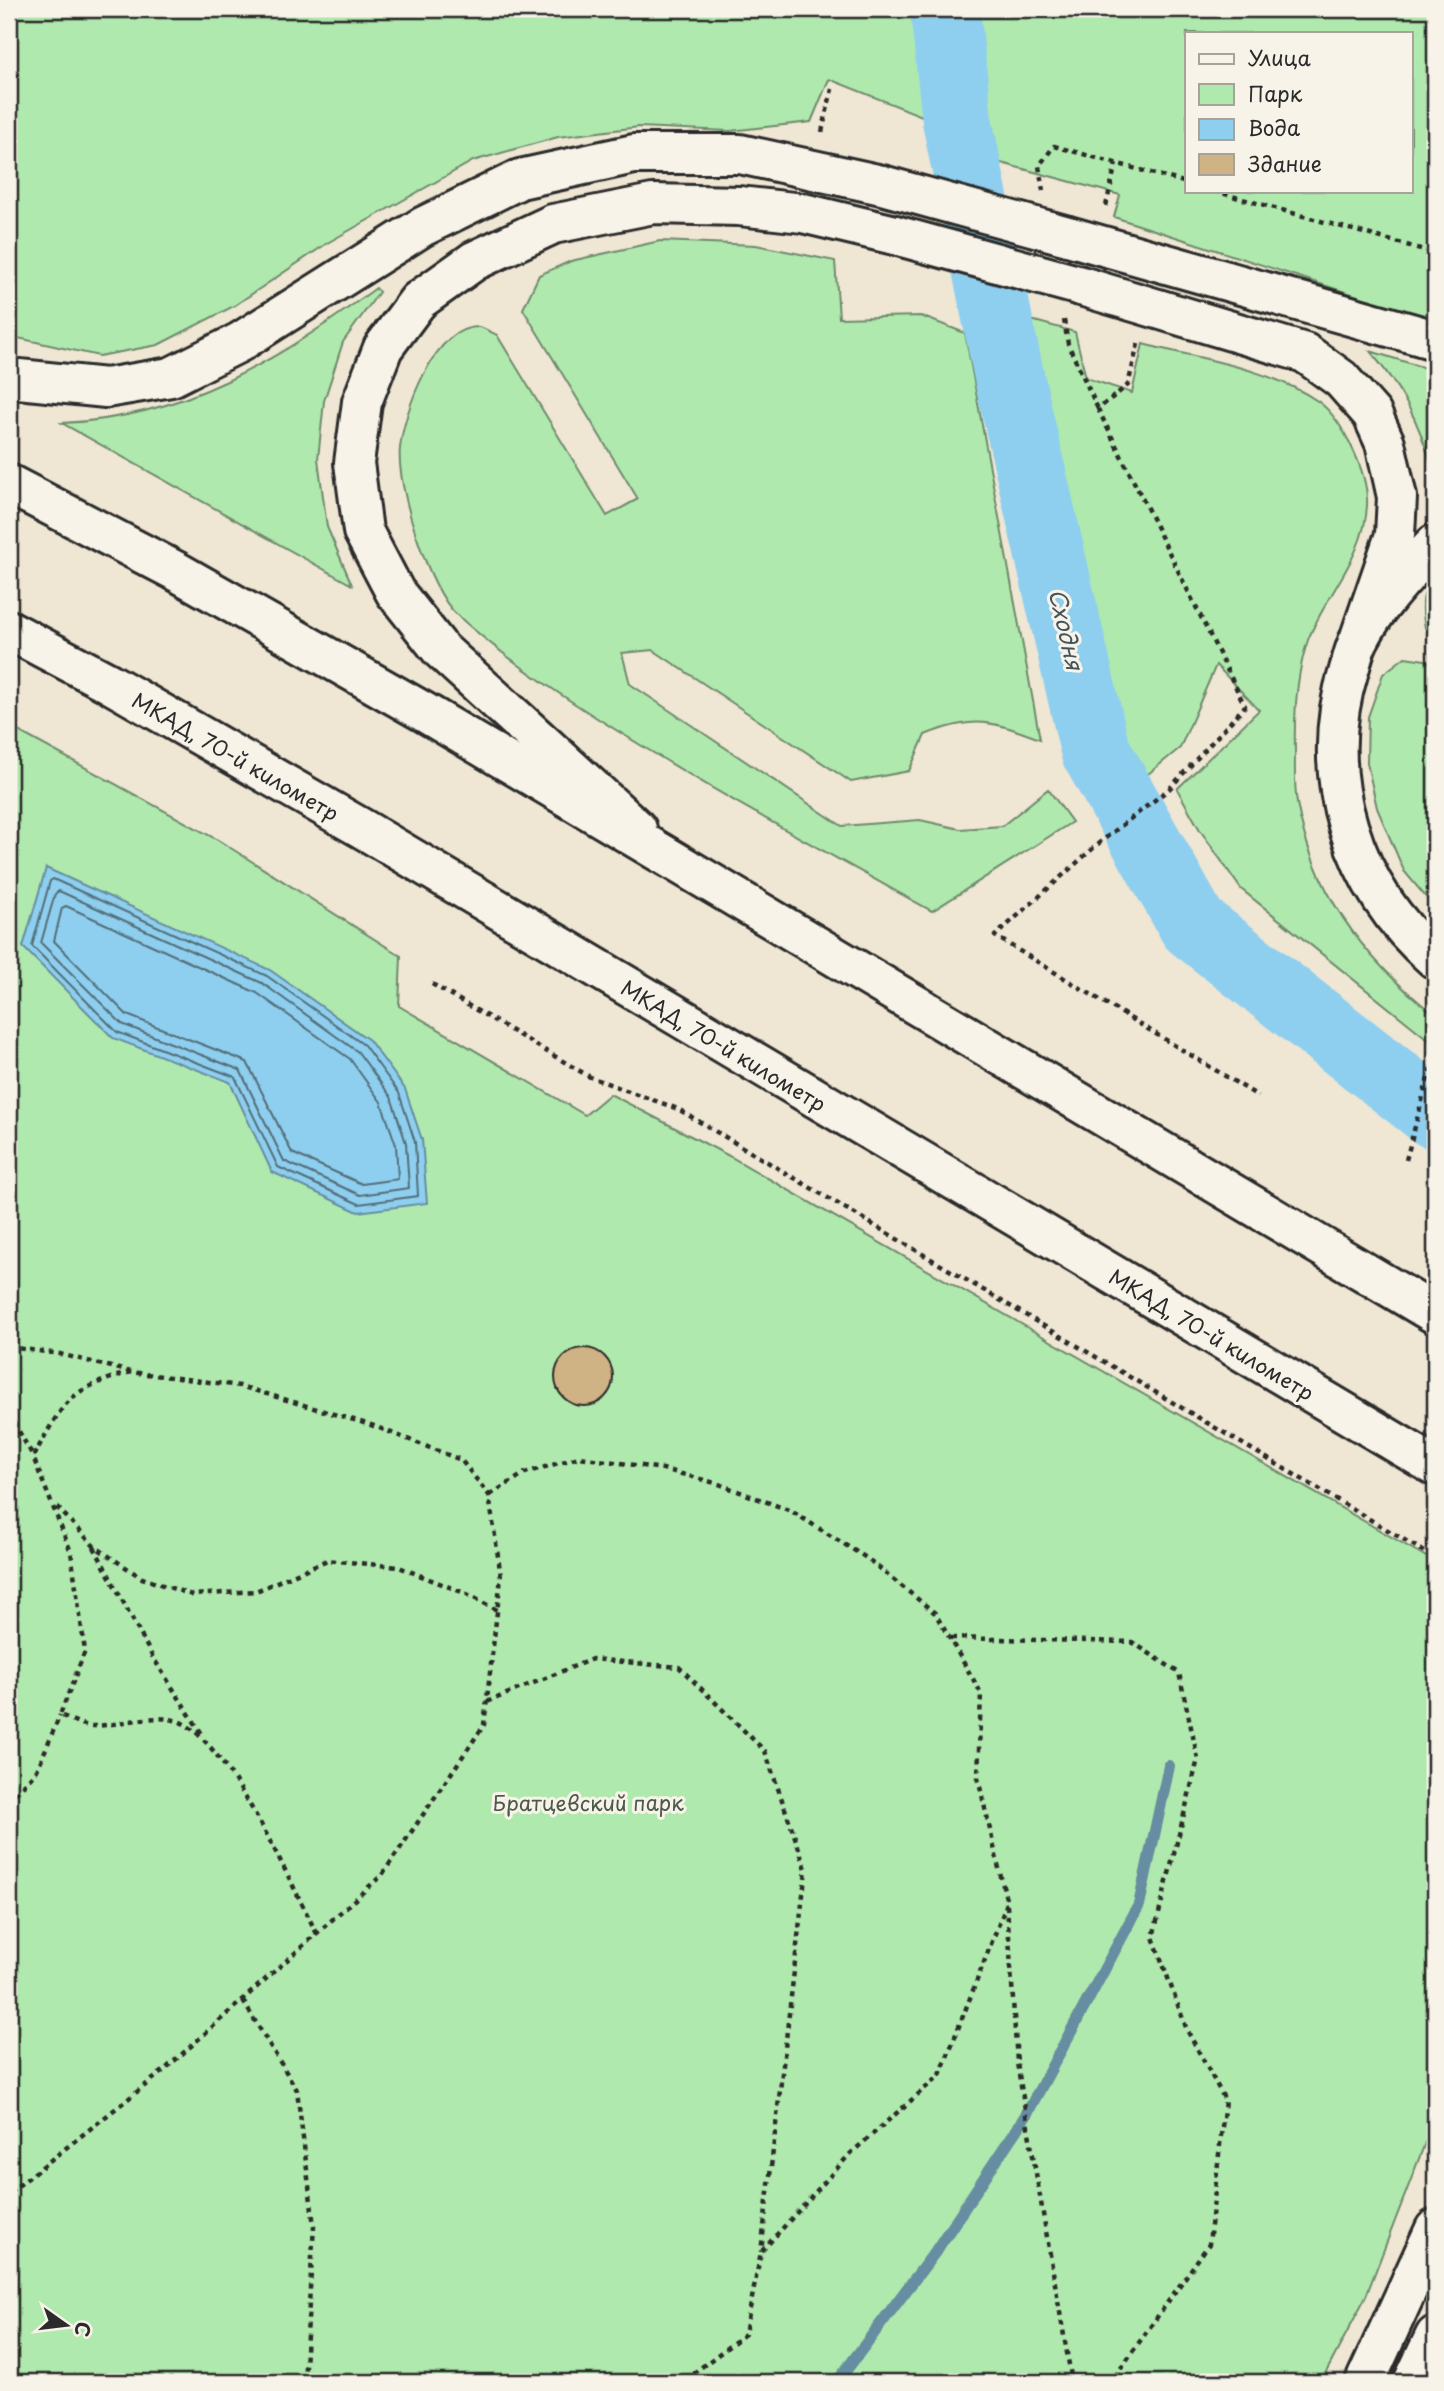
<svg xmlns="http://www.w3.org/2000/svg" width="1444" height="2391" viewBox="0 0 1444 2391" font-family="'Playpen Sans',sans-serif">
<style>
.green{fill:#b0e9ad;stroke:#6e8a6c;stroke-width:2;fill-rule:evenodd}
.water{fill:#8ecfef;stroke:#668da1;stroke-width:2}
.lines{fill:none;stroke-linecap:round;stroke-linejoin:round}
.shore{stroke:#536d79;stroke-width:2}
.stream{stroke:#668da1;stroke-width:12}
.river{stroke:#8ecfef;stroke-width:70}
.building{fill:#d0b385;stroke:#2b2b2b;stroke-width:2}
.secondary-casing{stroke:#2b2b2b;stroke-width:44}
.highway-casing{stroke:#2b2b2b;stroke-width:44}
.path{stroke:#2b2b2b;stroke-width:4.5;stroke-dasharray:5 5;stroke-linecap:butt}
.secondary{stroke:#f7f3e8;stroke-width:38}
.highway{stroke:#f7f3e8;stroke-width:38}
.secondary-bridge-casing{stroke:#2b2b2b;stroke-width:44;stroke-linecap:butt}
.secondary-bridge{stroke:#f7f3e8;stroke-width:38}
.labels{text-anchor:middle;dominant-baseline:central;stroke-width:6;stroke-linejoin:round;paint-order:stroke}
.street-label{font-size:21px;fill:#2b2b2b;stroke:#f7f3e8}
.park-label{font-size:21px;fill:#4c5a4c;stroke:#f7f3e8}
.water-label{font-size:23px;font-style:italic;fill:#44545c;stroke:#f7f3e8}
</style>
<rect width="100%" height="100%" fill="#efe6d4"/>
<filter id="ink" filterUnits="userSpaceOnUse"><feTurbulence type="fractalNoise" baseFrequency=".0143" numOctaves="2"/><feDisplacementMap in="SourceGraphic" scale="14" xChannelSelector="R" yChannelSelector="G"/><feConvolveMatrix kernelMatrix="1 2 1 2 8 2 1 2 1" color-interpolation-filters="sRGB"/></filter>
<g filter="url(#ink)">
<!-- green -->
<path class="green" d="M9 9H917L932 120 829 79 811 122 730 131 639 127 558 137 473 161 329 242 234 306 158 345 99 356 9 336Z
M974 9H1435V321L1114 217 1120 195 990 160 971 26ZM1187 33H1411V191H1187Z
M660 241 756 245 835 261 839 318 921 316 965 333 1040 739C992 721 975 715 925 735L909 771 851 782 653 650 622 653 630 684 842 826 920 820 960 829 1002 826 1048 789 1072 822 932 911C836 858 740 806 647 749 581 709 515 667 457 615 429 590 396 486 400 448 404 413 433 327 478 327 483 327 492 333 497 335L607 516 638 499 523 309 539 275 571 261Z
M376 288 379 292 343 342 324 401 318 459 327 527 352 585 62 423C185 418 279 359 376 288Z
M1031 320 1075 332 1086 378 1132 393 1143 344C1200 359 1270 368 1319 402 1343 420 1369 475 1367 505 1365 557 1325 595 1308 640 1296 675 1294 713 1295 750 1295 767 1294 786 1297 803 1313 892 1364 960 1435 1015V1045L1241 889 1200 830 1177 789 1259 710 1216 665 1180 748 1142 779 1119 724Z
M1370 351 1435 371V468L1432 467C1417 417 1403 391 1370 351Z
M1435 574V635L1425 628C1421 606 1421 592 1435 574Z
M1405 657 1425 660 1435 666V908L1404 871 1377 808 1367 763 1368 717 1383 674Z
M9 726 218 840 401 956 399 1006 585 1115 610 1094 731 1157 1435 1562V2117L1366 2296 1321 2382H9Z"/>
<!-- water -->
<path class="water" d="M917 9H974L971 26 985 122 932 120Z
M46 868 270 970 369 1040 405 1089 422 1140 427 1203 358 1212 272 1172 230 1082 113 1038 23 947Z"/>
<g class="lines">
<!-- shore -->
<path class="shore" d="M924 9 938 111 972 114 976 111 964 27 967 9
M933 9 945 102 962 105 966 101 955 28 958 9
M53 879 267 976 364 1045 399 1093 415 1142 418 1196 359 1204 278 1167 235 1077 117 1032 32 946 50 881Z
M59 891 262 983 358 1052 391 1097 406 1143 409 1188 360 1195 284 1161 240 1070 122 1024 41 943 55 894Z
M66 906 257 993 350 1059 381 1102 396 1145 398 1179 362 1184 292 1153 247 1062 127 1015 54 941 62 908Z"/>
<!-- stream -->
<path class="stream" d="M837 2382 935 2252 1026 2115 1139 1905 1169 1766"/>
<!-- river -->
<path class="river" d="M945 9 957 120 1011 386 1095 750 1193 925 1435 1114"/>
</g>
<!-- building -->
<path class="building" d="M555 1377a29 29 0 1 1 58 0a29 29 0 1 1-58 0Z"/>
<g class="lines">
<!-- secondary casing -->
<g class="secondary-casing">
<path id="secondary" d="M1068 236 1435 340
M1081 286 1305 353 1341 379 1372 414 1385 443 1397 497 1395 535 1359 640
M9 378 106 388 171 377 240 342 422 227 520 179 634 154H740L882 185
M1435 544C1408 573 1377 604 1359 640 1354 649 1352 661 1349 670 1316 775 1352 888 1435 959
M637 829 441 650 395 592 363 531 354 463 362 402 383 348 418 301 474 261 553 224 653 204 739 206 803 213 895 235
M1365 2382 1435 2229
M1413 2382 1435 2336"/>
</g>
<!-- highway casing -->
<g class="highway-casing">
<path id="highway" d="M9 484 174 570 424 712 1435 1314
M9 630 109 683 363 829 1435 1466"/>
</g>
<!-- path -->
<path class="path" d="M822 132 832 89
M1043 191 1039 166 1054 146 1187 183
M1214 191 1435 253
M1106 206 1116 163
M1064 320 1068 344 1098 409
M1138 344 1128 385 1098 409 1245 706 1169 789 1099 843 995 936 1258 1096
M432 984 590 1077 678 1109 1435 1558
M1406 1160 1434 1056
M9 1347 60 1354 131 1372 240 1386 374 1426 461 1460 489 1495 501 1577 484 1725 382 1875 162 2072 9 2193
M131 1372C66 1390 65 1401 33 1457L71 1552 85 1651 60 1715C70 1719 84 1727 95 1726 121 1725 148 1714 174 1720 223 1730 293 1888 317 1934
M9 1414 33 1456
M490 1495 525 1473 579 1457 663 1469 719 1484 791 1511 868 1559 935 1613 981 1693 978 1778 1007 1903 940 2075 850 2154 761 2252 745 2334 682 2382
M57 1507 94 1546 142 1578 192 1595 256 1591 327 1560 399 1567 467 1594 497 1610
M94 1547 152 1656 204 1737
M951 1638 1132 1642 1179 1673 1198 1759 1153 1937 1187 2030 1225 2100 1209 2244 1111 2382
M487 1702 592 1659 679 1667 765 1751 806 1869 761 2252
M9 1801 37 1770 60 1715
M1007 1905 1017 2063 1072 2382
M243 2001 297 2090 314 2226 304 2382"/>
<!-- secondary -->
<use href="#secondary" class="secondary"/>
<!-- highway -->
<use href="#highway" class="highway"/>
<!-- secondary-bridge casing -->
<g class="secondary-bridge-casing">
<path id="secondary-bridge" d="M882 185 1068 236
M895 235 1081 286"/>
</g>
<!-- secondary-bridge -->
<use href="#secondary-bridge" class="secondary-bridge"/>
</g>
</g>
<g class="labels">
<!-- street labels -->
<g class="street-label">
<text transform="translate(236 756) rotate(30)">МКАД, 70-й километр</text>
<text transform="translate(724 1045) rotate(31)">МКАД, 70-й километр</text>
<text transform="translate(1212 1334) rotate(31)">МКАД, 70-й километр</text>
</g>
<!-- park labels -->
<g class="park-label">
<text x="588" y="1802">Братцевский парк</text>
</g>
<!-- water labels -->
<g class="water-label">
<text transform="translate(1067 629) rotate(77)">Сходня</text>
</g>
</g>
<!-- margin -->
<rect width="1444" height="2391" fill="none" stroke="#f7f3e8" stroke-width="35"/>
<rect x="18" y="18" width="1409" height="2356" fill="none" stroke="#2b2b2b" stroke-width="2.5" filter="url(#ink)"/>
<!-- legend -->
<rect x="1185" y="32" width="228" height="161" fill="#f7f3e8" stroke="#a5a39c" stroke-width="2"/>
<rect x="1199" y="54" width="35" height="10" fill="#f7f3e8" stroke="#a5a39c" stroke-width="2"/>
<text x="1248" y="66" font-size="21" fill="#2b2b2b">Улица</text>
<rect x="1199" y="84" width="35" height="21" fill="#b0e9ad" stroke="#a5a39c" stroke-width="2"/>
<text x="1248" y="102" font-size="21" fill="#2b2b2b">Парк</text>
<rect x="1199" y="119" width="35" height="21" fill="#8ecfef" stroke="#a5a39c" stroke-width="2"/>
<text x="1248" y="136" font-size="21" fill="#2b2b2b">Вода</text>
<rect x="1199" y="154" width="35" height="21" fill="#d0b385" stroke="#a5a39c" stroke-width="2"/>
<text x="1248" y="172" font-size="21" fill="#2b2b2b">Здание</text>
<!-- north arrow -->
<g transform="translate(66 2325) rotate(104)" stroke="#f7f3e8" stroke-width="5" paint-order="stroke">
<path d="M0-5L12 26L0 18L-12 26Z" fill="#2b2b2b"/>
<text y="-10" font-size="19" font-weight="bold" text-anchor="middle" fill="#2b2b2b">С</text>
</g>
</svg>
